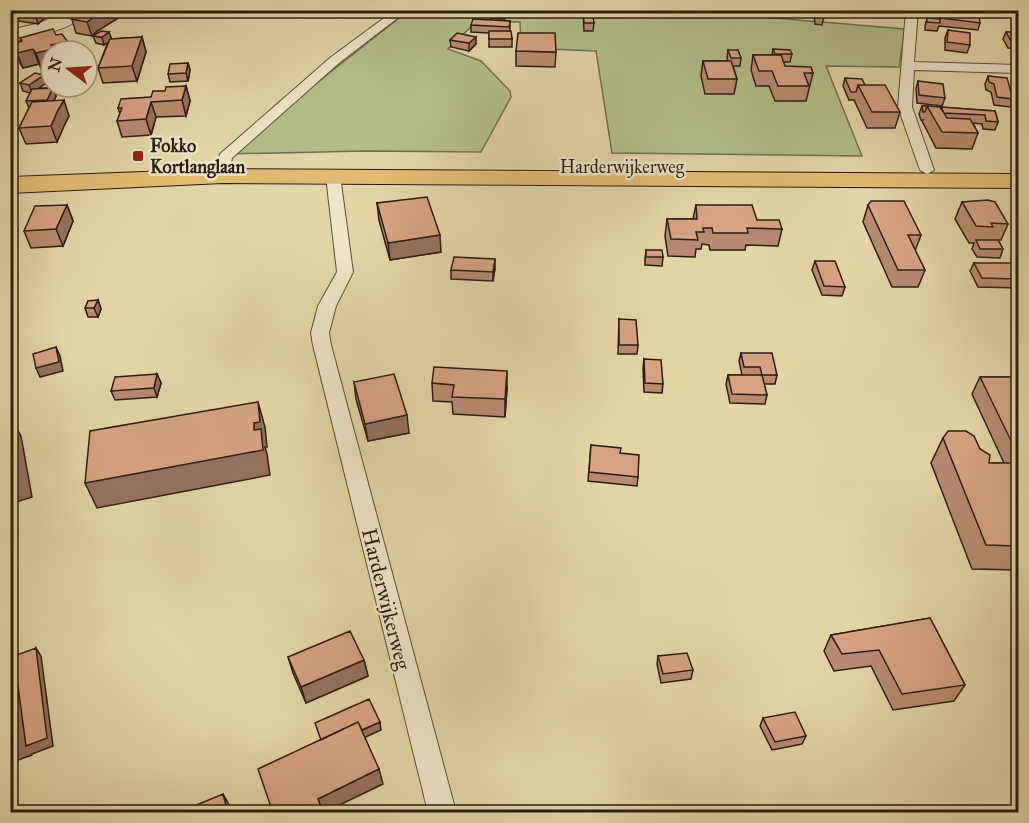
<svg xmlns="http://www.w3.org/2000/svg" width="1029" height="823" viewBox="0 0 1029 823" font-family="'IM FELL Great Primer',serif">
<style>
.green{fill:#b2bd88;stroke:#706d4e;stroke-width:1.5}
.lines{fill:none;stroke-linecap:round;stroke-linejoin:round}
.lane-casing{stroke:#5a4b39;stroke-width:2}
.street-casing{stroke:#5a4b39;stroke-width:2}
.primary-casing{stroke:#2d1d15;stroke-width:2}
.lane{fill:#ede3c5;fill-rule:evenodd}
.street{fill:#ede3c5;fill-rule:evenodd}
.primary{fill:#e2ba73;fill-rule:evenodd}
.wall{fill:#b88b71;stroke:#2d1d15;stroke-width:1.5}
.shaded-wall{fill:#96715c;stroke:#2d1d15;stroke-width:1.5}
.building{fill:#d6a283;stroke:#2d1d15;stroke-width:1.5}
.poi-dot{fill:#8f2418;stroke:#ede3c5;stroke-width:2}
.labels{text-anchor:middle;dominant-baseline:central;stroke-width:5;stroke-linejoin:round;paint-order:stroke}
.far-poi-label{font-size:18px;font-weight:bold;fill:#2d1d15;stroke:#ede3c5;text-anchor:start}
.far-street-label{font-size:18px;fill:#2d1d15;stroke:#ede3c5}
.street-label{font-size:21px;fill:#2d1d15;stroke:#ede3c5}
</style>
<rect width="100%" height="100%" fill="#e3d4a6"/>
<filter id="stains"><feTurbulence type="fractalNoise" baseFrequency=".00333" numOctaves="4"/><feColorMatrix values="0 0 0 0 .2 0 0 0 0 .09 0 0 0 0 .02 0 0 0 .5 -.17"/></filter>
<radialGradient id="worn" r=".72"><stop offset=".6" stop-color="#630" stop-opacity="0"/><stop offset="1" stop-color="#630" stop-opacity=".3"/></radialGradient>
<!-- green -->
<path class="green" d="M680 10 905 29 899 67 826 66 862 156 612 153 596 51 521 48 520 22H476L448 49 481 61 510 91 511 97 481 152 365 151 226 154 408 11Z"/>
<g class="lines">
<!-- lane casing -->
<g class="lane-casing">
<path id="lane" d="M395 10H408L339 63 232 158 228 179H218L216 176 220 154 331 57Z
M906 10H918L914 62 1018 65V73L914 70 912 107 934 170 927 174 920 170 898 107Z
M333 172 340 176 353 272 336 306 329 333 331 345 456 812H428L313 345 311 333 318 306 337 272 326 176Z"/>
</g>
<!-- street casing -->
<g class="street-casing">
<path id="street" d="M67 10H90C76 29 33 38 10 42V30L40 23Z"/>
</g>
<!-- primary casing -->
<g class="primary-casing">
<path id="primary" d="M223 169 1018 174V188L223 183 10 193V177Z"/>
</g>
<!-- lane -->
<use href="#lane" class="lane"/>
<!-- street -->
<use href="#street" class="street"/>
<!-- primary -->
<use href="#primary" class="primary"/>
</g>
<!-- wall -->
<path class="wall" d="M10 10H53L38 24 19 21 17 18 14 17 12 11Z
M75 10H118L120 17 97 31 92 36 76 33 70 13Z
M583 10 594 23 593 31H584Z
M767 10H776L774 18 765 17Z
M815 10H823L824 17 822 25 815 24 814 14Z
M940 10 980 23 978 30 939 26 937 31 925 30V26L927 18 938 19Z
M953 10H987L986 15Z
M505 15V21H510V31L512 39V47H489V33L471 32V25L491 20V18Z
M948 30 970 45 967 53 945 50V38Z
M1006 32H1018V49L1008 48 1003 39Z
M56 35 67 41 71 51H51L41 68 39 64 23 68 18 60 12 45 21 42 20 38Z
M93 36 111 39 142 37 146 52 137 81 103 83 98 68 108 42 104 45 96 43Z
M450 40 476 44 469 51 451 47Z
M773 49 792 54 790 62H783L785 66 813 73 806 101H775L769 86H756L751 70 753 55H772Z
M728 50 741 58 740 66H733L737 79 734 94H705L701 76 703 61H728L727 58Z
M516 51 556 52 555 67 516 66Z
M188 63 190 70 188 81 170 82 168 74Z
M988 76 1013 99 1010 107 994 105 991 92 986 90 985 84Z
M845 78 865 85 900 112 895 128H867L854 100H849L843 86Z
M918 81 945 98 942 106 917 103 916 88Z
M20 83H46L38 88H53L56 96 54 101 69 116 64 126 57 142 26 144 19 128 29 108 26 101 30 93 23 91Z
M186 86 190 101 186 116 156 117 151 135 122 137 117 121 120 114 118 108 151 97 165 91Z
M1018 96V119L1011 112Z
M922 106 995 111 998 122 995 130 983 129 982 124 973 123 978 133 972 149 936 148 922 121 923 120H921L919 114Z
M962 202 1008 224 1001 240H998L1003 249 1000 258 977 257 972 249 974 243H969L955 219Z
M377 203 441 252 390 260 379 220Z
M67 205 73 221 63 246 31 248 24 231Z
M696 205 757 220 782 229 778 246 746 245 745 250H710L709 245 702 244 701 249H696L695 257 668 256 665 236 667 219H693Z
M868 205 921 235 915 251 925 270 918 287H892L863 222Z
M646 250 663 257 662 266 645 265V259Z
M815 261 845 287 842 296 822 295 812 270Z
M974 263 1018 272V288L978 287 970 271Z
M495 268 493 281 451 279V270Z
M98 300 101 309 98 317H88L85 308Z
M619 319 638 345 637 354H618Z
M741 353 777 375 775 384H764L767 395 765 404 730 403 726 384 728 375H742L739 361Z
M644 359 663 384 662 393 644 392 643 368Z
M157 374 161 383 157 397 115 400 111 391Z
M980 377H1018V570L972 569 931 463 943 438 980 449 989 463H1004L972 394Z
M354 382 409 433 368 441 356 399Z
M432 383 507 388 505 417 453 414 452 402 433 401Z
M591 445 620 453 638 477 637 486 588 481Z
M930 618 965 685 954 701 893 710 871 666 834 671 824 651 831 635Z
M658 656 693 670 691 679 661 683 657 664Z
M288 657 364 660 368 676 306 703 293 673Z
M763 718 806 736 802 744 772 750 760 726Z"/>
<!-- shaded-wall -->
<path class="shaded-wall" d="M34 10H53L38 24Z
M103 10H118L120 17 97 31 92 36 87 22Z
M109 32 112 40 104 45 102 37Z
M142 37 146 52 137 81 132 66Z
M476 37V44L469 51V43Z
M67 41 71 51H51V65L41 68 36 53 51 45Z
M33 49 39 64 23 68 17 53Z
M188 63 190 70 188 81 186 73Z
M44 75 46 83 32 93 29 85Z
M186 86 190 101 186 116 182 100Z
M53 88 56 96 50 108 47 100Z
M64 100 69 116 64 126 57 142 51 126 58 110Z
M151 102 156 117 151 135 146 119Z
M67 205 73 221 63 246 56 229Z
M440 235 441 252 390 260 388 243Z
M495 259V268L493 281V272Z
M98 300 101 309 98 317 94 308Z
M56 347 60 356 63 371 40 377 36 368Z
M507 371V388L505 417V399Z
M157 374 161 383 157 397 154 388Z
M258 402 265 427 267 447H265L267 454 270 475 97 508 85 483 254 430V423Z
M407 415 409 433 368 441 365 424Z
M10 417 21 436 32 497 10 504Z
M10 614 13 618 31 744 36 648 41 656 53 746 32 754V755L10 763Z
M364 660 368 676 306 703 301 687Z
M380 722 381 730 327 755 324 747Z
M379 769 383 784 323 813 318 799Z
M223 794 231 808 232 813H228Z"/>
<!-- building -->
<path class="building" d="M75 10H103L87 22 71 19 78 15 70 13Z
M583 10H592L594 23H584Z
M816 10H823L824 17H817Z
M940 10 979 15 980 23 941 18Z
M493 14 505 15 503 19 491 18Z
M927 18 940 19V23L927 22Z
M473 19 510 21 509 27 471 25Z
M53 29 56 35 62 34 67 41 51 45 53 49 36 53 33 49 17 53 12 45 22 41 20 38Z
M948 30 970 33V45L947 42Z
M101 31 109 32 102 37 93 36Z
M489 31H511L512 39H489Z
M1006 32H1018V41H1011Z
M457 33 476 37 469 43 450 40Z
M518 33H555L556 52 516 51Z
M142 37 132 66 98 68 110 39Z
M773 49 790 50 792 54H775Z
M728 50H738L741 58H731Z
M753 55H781L785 66 811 67 813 73H804L809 86H778L772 71H759Z
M703 61H731L737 79H708Z
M188 63 186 73 168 74 170 64Z
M35 73 44 75 29 85 20 83Z
M988 76 1007 78 1013 99 997 97 994 84 989 82Z
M845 78 862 79 865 85H858L856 92H851Z
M918 81 943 84 945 98 919 95Z
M858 85H885L900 112H872Z
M186 86 182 100 151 102 146 119 117 121 122 108H118L121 99 151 97 153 91H165L166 87Z
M53 88 47 100 26 101 32 89Z
M64 100 58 110 51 126 19 128 32 102Z
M922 106H927L925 112H923Z
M927 106 940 107 947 118 970 119 978 133 942 132Z
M941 107 995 111 998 122 986 121 985 115 944 113Z
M427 197 440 235 388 243 377 203Z
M988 200 995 202 1008 224 991 223 993 227 976 226 962 202Z
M871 201H904L921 235H908L925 270H898L868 205Z
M67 205 56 229 24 231 35 206Z
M696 205H752L757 220H779L782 229 747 228 748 233H713L712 228H703L704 232H696L698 240 671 239 667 219H697Z
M976 240H998L1003 249H980Z
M646 250H662L663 257H646Z
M454 257 495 259 493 272 451 270Z
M815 261H835L845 287 824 286Z
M974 263H1013L1018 272V279L982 278Z
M98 300 94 308H85L88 301Z
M619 319 636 320 638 345H619Z
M56 347 59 362 36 368 33 354Z
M741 353H772L777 375H762L767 395 732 394 728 375H762L760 367H744Z
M644 359 661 360 663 384 645 383Z
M434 367 507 371 505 399 452 397 454 385 432 383Z
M157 374 154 388 111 391 115 377Z
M394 374 407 415 365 424 354 382Z
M980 377H1018V451H1016Z
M258 402 260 422 254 423V430L261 429 263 450 85 483 90 431Z
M10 427 18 472 10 475Z
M948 431H966L974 436 980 449 990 455 989 463H1018V546L986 545 943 438Z
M591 445 621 448 620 453 639 455 638 477 589 472Z
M930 618 965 685 902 694 879 650 842 654 831 635Z
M350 631 364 660 301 687 288 657Z
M36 648 47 738 26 746 14 656Z
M687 653 693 670 663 674 658 656Z
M10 698 15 733 10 734Z
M369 699 380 722 362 730 358 722 321 740 315 723Z
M795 712 806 736 775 742 763 718Z
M358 722 379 769 318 799 323 813H273L258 769Z
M223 794 228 813H177Z"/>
<!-- markers -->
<rect class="poi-dot" x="132" y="150" width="12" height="12" rx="3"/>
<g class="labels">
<!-- far-poi labels -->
<g class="far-poi-label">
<text x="150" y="146">Fokko<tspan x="150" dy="21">Kortlanglaan</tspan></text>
</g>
<!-- far-street labels -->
<g class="far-street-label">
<text x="622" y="167">Harderwijkerweg</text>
</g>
<!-- street labels -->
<g class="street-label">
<text transform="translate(386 599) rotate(76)">Harderwijkerweg</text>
</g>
</g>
<!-- margin -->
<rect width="1029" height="823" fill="none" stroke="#e3d4a6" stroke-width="36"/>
<rect x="12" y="12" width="1005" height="799" fill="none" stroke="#2d1d15" stroke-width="3"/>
<rect x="18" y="18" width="993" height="787" fill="none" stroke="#2d1d15" stroke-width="1.5"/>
<!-- north arrow -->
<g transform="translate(69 69) rotate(287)"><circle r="28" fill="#ede3c5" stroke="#a0947f" stroke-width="1.5"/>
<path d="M0-4.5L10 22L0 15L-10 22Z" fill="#8f2418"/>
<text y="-9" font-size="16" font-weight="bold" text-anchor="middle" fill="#2d1d15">N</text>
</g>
<rect width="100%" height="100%" filter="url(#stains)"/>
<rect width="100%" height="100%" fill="url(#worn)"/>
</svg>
